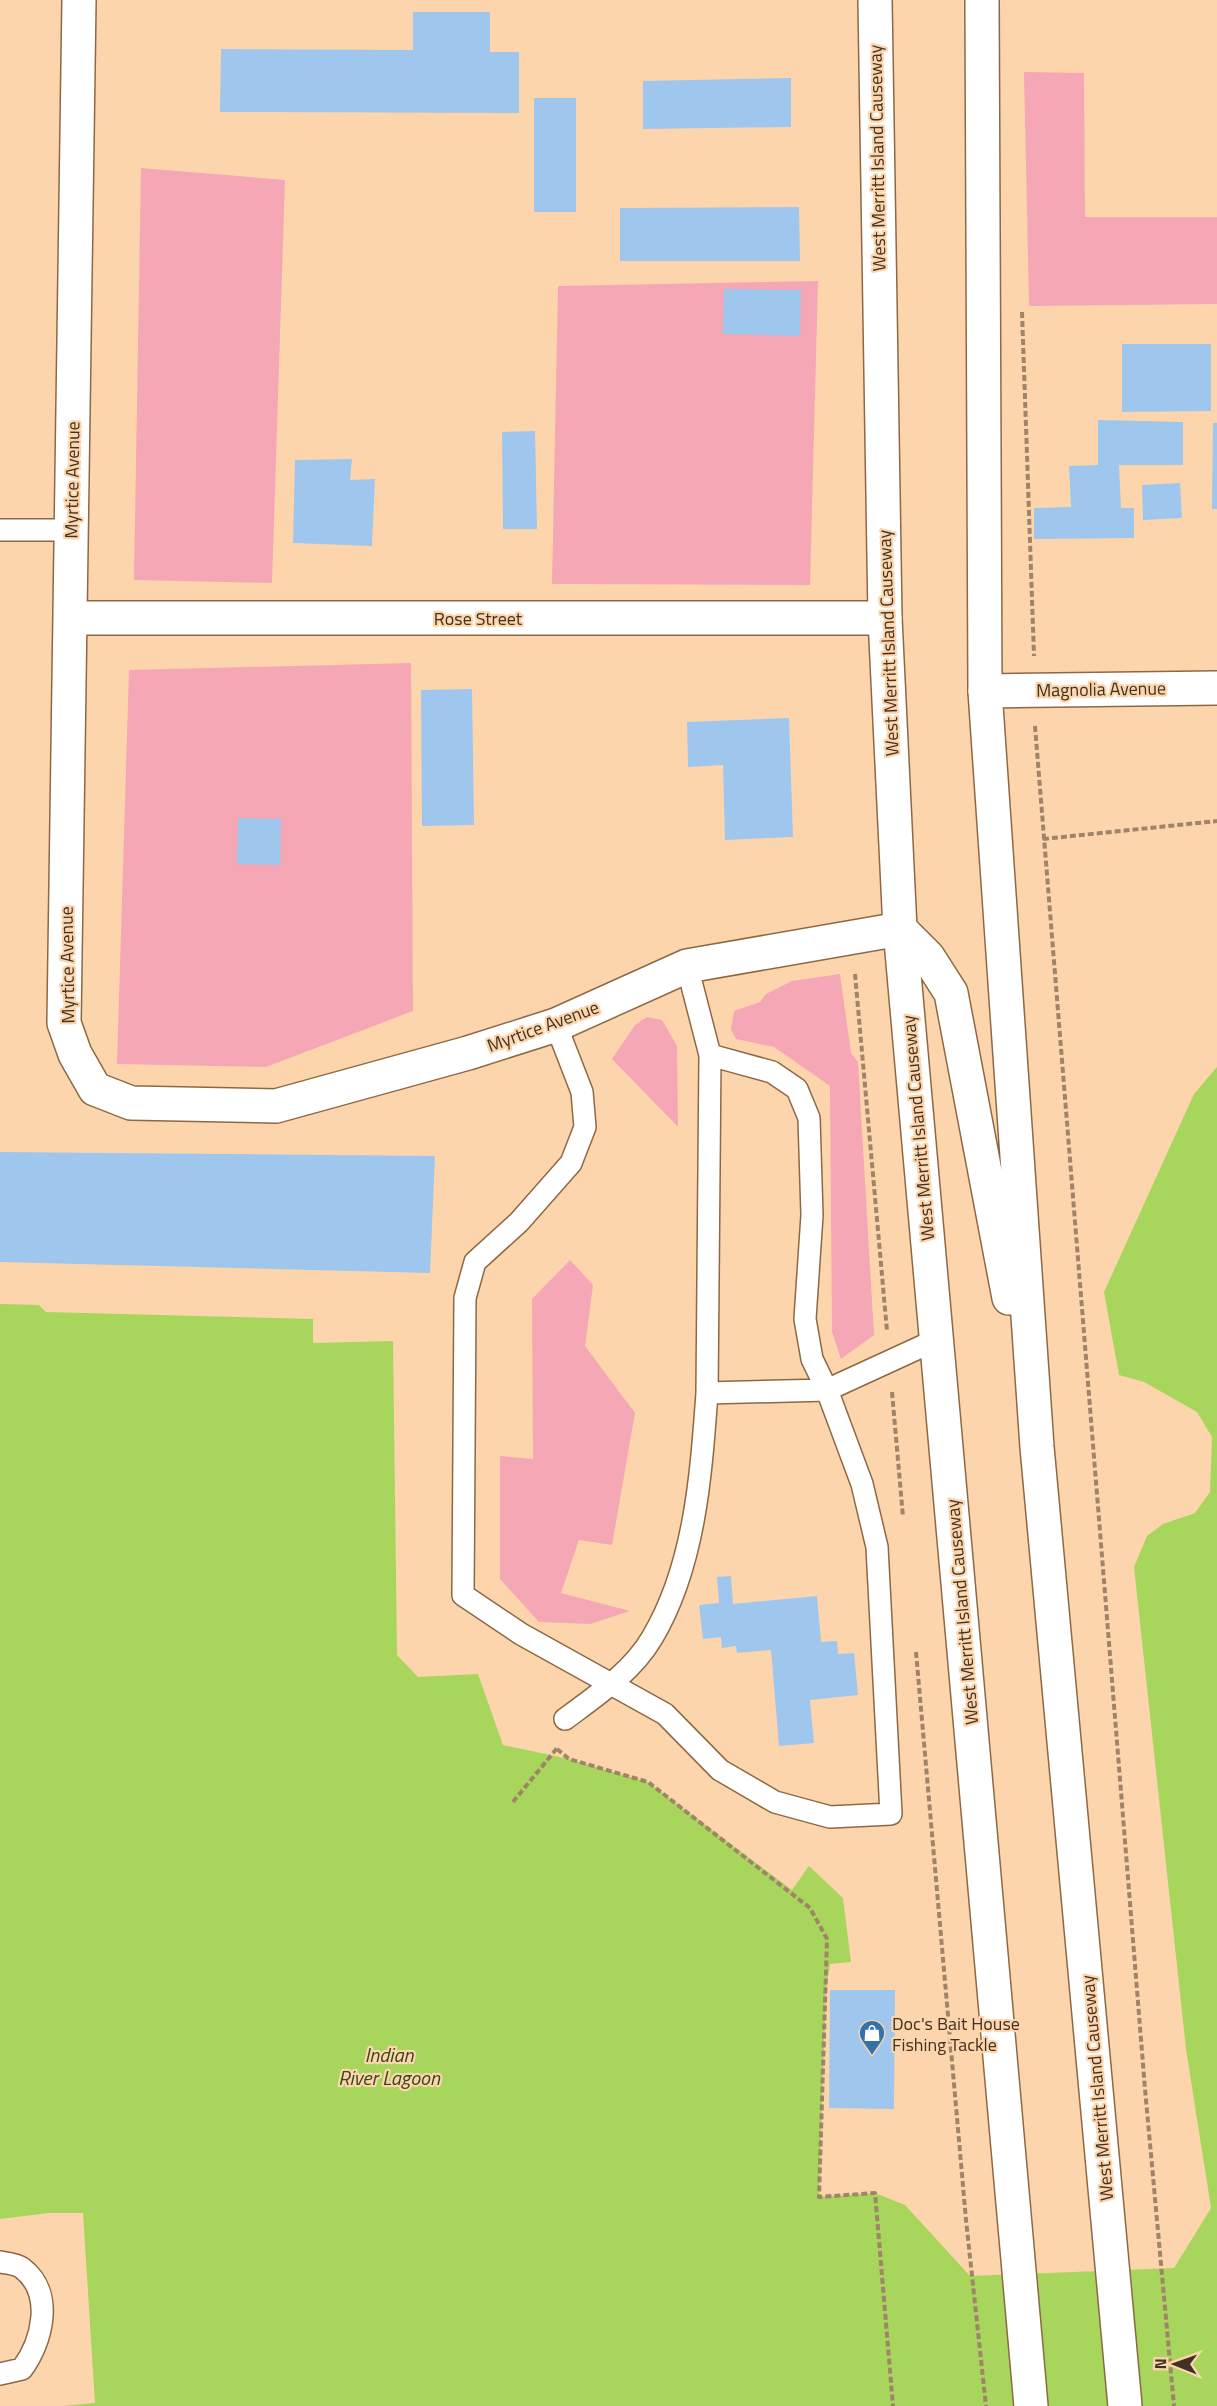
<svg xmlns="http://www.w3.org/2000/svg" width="1217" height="2406" viewBox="0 0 1217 2406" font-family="'Titillium Web',sans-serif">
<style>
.green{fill:#f5a7b6}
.water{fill:#a8d55c}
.building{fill:#9fc7ed}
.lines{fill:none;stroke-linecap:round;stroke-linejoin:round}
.service-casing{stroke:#8c6944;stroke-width:24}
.minor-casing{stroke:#8c6944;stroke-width:36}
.primary-casing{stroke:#8c6944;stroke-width:36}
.path{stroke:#9f8468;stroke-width:4;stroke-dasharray:6 3;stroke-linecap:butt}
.service{stroke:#fff;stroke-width:21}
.minor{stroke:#fff;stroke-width:33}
.primary{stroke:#fff;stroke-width:33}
.labels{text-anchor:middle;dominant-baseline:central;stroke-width:4.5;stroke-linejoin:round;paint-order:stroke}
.street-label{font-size:18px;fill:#403121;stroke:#fdd5ad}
.poi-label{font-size:18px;fill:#403121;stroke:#fdd5ad;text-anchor:start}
.water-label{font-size:20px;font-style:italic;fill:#354716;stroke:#fdd5ad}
</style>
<rect width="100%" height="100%" fill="#fdd5ad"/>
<!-- green -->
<path class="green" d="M1024 72 1084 73 1085 217H1217V304L1029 306Z
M141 168 285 180 272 583 134 580Z
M818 281 810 585 552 584 558 286Z
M411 663 413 1011 266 1067 117 1064 129 670Z
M840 974 851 1053 858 1062 874 1335 841 1359 832 1332 830 1086 774 1047 736 1039 731 1030 734 1011 760 1002 766 994 792 981Z
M647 1017 662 1020 677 1046 678 1127 612 1059 635 1025Z
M570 1260 593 1285 585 1346 635 1413 612 1545 579 1540 561 1593 630 1611 590 1624 539 1622 500 1579V1456L533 1459 532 1299Z"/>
<!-- water -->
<path class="water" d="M1217 1067V2406H62L95 2403 83 2213H49L0 2219V1304L39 1305 46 1312 313 1319V1343L393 1341 397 1655 418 1677 478 1674 503 1745 569 1759 648 1782 792 1890 809 1866 843 1898 851 1962 830 1964 826 1991 819 2197 875 2193 905 2205 970 2276 1174 2268 1211 2208 1186 2049 1134 1567 1147 1536 1163 1524 1195 1513 1210 1492 1212 1437 1197 1412 1144 1382 1119 1375 1104 1292 1194 1094Z"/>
<!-- building -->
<path class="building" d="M413 12H490V52H519V113L220 112 221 49 413 50Z
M791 78V127L643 129V81Z
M534 98H576V212H534Z
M799 207 800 261H620V208Z
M724 289 801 290 800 336 723 334Z
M1122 344H1211V411L1122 412Z
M1098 420 1183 422V465H1119L1121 508H1134V538L1034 539V508L1071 507 1069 466 1098 465Z
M1213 423H1217V509H1212Z
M535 431 537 529H503L502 432Z
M352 459 350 480 375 479 372 546 293 543 295 460Z
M1180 483 1182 518 1143 520 1142 485Z
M472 689 474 825 422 826 421 690Z
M789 718 793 837 725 840 723 765 688 767 687 722Z
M238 818 281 819 280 865 237 864Z
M0 1152 435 1156 430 1273 0 1262Z
M731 1576 733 1604 817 1596 821 1642 837 1641 838 1654 854 1653 858 1695 810 1700 814 1743 779 1746 771 1650 737 1653 736 1646 722 1648 721 1637 703 1639 699 1605 719 1603 717 1577Z
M830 1990H895L894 2109 829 2108Z"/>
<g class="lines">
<!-- service casing -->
<g class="service-casing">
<path id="service" d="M0 530H71
M687 966 710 1055 707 1393 827 1390 938 1339
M556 1025 582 1092 585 1127 571 1163 519 1222 475 1262 465 1298 463 1595 521 1634 665 1714 720 1770 775 1802 830 1817 891 1814 877 1547 862 1484 827 1390 812 1359 805 1319 812 1215 809 1118 797 1089 772 1072 710 1055
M565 1719C596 1696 632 1672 652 1638 695 1566 701 1475 707 1393
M0 2262C7 2263 17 2264 22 2268 55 2293 42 2342 22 2369L0 2374"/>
</g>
<!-- minor casing -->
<g class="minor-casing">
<path id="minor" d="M79 0 64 1023 75 1054 95 1089 131 1103 276 1106 468 1053 556 1025 687 966 900 929
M72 618H885
M985 691 1217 688"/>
</g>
<!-- primary casing -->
<g class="primary-casing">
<path id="primary" d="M875 0 885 618 900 929 1031 2406
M982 0 985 691 1037 1447 1125 2406
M900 929 928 957 951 993 1009 1298"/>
</g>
<!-- path -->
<path class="path" d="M1022 312 1034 656
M1035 726 1145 2089 1174 2406
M1043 839 1217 821
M855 974 887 1331
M892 1392 903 1517
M916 1652 966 2220 986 2406
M557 1749 569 1759 648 1782 810 1908 827 1939 819 2197 875 2193 893 2406
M513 1802 558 1747"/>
<!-- service -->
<use href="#service" class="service"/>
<!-- minor -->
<use href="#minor" class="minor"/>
<!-- primary -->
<use href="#primary" class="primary"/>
</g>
<!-- icons -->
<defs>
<g id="shop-pin" transform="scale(1.35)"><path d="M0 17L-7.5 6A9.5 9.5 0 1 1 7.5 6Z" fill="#3373aa" stroke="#fdd5ad"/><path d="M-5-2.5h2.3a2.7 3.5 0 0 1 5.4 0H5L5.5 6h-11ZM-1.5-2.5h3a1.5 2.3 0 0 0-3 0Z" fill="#fff"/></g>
</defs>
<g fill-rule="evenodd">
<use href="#shop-pin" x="872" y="2033"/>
</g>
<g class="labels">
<!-- street labels -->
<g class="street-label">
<text transform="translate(877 158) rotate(-91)">West Merritt Island Causeway</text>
<text transform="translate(72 480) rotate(-89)">Myrtice Avenue</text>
<text x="478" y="618">Rose Street</text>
<text transform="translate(888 643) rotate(-92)">West Merritt Island Causeway</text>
<text transform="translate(1101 689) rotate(-1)">Magnolia Avenue</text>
<text transform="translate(67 965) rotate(-91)">Myrtice Avenue</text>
<text transform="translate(543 1026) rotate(-20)">Myrtice Avenue</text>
<text transform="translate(918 1128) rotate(-95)">West Merritt Island Causeway</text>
<text transform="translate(962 1612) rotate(-95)">West Merritt Island Causeway</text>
<text transform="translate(1097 2088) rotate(-95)">West Merritt Island Causeway</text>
</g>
<!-- poi labels -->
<g class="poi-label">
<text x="892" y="2023">Doc's Bait House<tspan x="892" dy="21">Fishing Tackle</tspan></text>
</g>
<!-- water labels -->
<g class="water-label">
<text x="389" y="2054">Indian<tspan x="389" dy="23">River Lagoon</tspan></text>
</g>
</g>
<!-- north arrow -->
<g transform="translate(1175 2364) rotate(271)" stroke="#fdd5ad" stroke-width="4.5" paint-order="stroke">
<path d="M0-4.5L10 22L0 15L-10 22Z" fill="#403121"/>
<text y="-9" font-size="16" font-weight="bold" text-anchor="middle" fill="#403121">N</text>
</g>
</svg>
